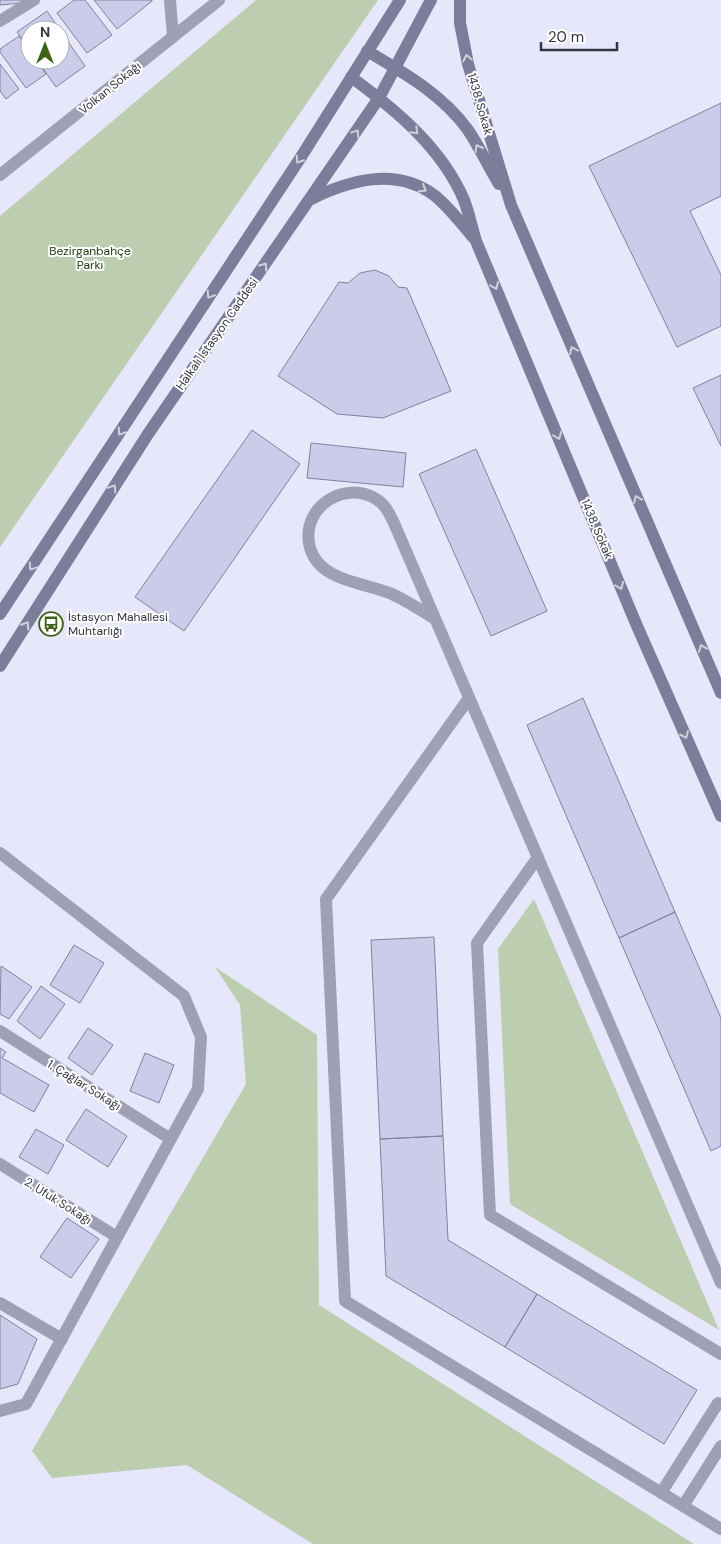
<svg xmlns="http://www.w3.org/2000/svg" width="721" height="1544" viewBox="0 0 721 1544" font-family="'DM Sans',sans-serif">
<style>
.green{fill:#bccdb0}
.building{fill:#cbccea;stroke:#80819d}
.lines{fill:none;stroke-linecap:round;stroke-linejoin:round}
.lane{stroke:#9fa0b5;stroke-width:12}
.street{stroke:#9fa0b5;stroke-width:12}
.secondary{stroke:#7c7c9b;stroke-width:12}
.oneway{stroke:#d1d1dc}
.labels{text-anchor:middle;dominant-baseline:central;stroke-width:4;stroke-linejoin:round;paint-order:stroke}
.street-label{font-size:12px;fill:#353541;stroke:#fff}
.park-label{font-size:12px;fill:#223a08;stroke:#fff}
.poi-label{font-size:12px;fill:#353541;stroke:#fff;text-anchor:start}
</style>
<rect width="100%" height="100%" fill="#e6e7fa"/>
<!-- green -->
<path class="green" d="M256 0H378L0 547V216Z
M534 899 719 1330 510 1204 498 949Z
M215 967 317 1035 319 1305 694 1544H313L187 1465 52 1478 32 1451 246 1084 240 1005Z"/>
<!-- building -->
<path class="building" d="M0 0H23V3L0 5Z
M74 0H85L112 35 87 53 57 13Z
M94 0H152V1L117 29Z
M47 11 60 30H30V50L17 32Z
M60 30 85 66 56 87 37 60H60Z
M19 36 30 52V60H36L46 74 26 88 0 52V49Z
M0 64 19 89 6 99 0 91Z
M721 103V196L690 211 721 275V326L677 347 589 166Z
M375 270 389 276 398 287 407 288 451 391 383 418 337 414 278 376 339 282 348 283 360 273Z
M721 375V446L693 388Z
M252 430 300 464 184 631 135 597Z
M311 443 406 453 403 487 307 478Z
M476 449 547 611 491 636 419 474Z
M583 698 675 912 619 938 527 725Z
M675 912 721 1018V1146L711 1151 619 938Z
M434 937 443 1136 380 1139 371 940Z
M74 945 104 963 80 1003 50 985Z
M1 966 32 987 9 1019 0 1014Z
M41 986 65 1004 40 1039 17 1021Z
M88 1028 113 1045 92 1075 68 1058Z
M0 1048 6 1052 2 1058 49 1085 34 1112 0 1093Z
M145 1053 174 1065 159 1103 130 1091Z
M86 1109 127 1136 108 1167 66 1140Z
M36 1129 64 1145 48 1174 19 1157Z
M443 1136 448 1240 537 1294 505 1347 386 1276 380 1139Z
M67 1218 99 1239 71 1278 40 1257Z
M537 1294 697 1390 664 1444 505 1347Z
M0 1315 37 1339 18 1384 0 1389Z"/>
<g class="lines">
<!-- lane -->
<path class="lane" d="M435 619C421 610 407 601 392 594 363 582 315 581 309 543 303 506 345 480 376 499 385 504 389 513 394 523L721 1283
M469 698 326 899 345 1301 721 1529
M538 857 477 943 490 1215 721 1354
M661 1493 718 1403
M683 1506 721 1446"/>
<!-- street -->
<path class="street" d="M170 0 173 37
M0 21 34 0
M0 175 219 0
M0 853 184 996 201 1037 198 1089 26 1404 0 1411
M0 1031 169 1138
M0 1164 117 1237
M0 1303 62 1339"/>
<!-- secondary -->
<path class="secondary" d="M460 0V23L468 64 511 205 721 693
M367 51C404 73 442 94 468 130 479 146 488 166 499 184
M351 77C396 110 442 148 464 200 469 213 472 228 476 241L637 626 721 816
M311 199C350 180 395 167 434 195 448 206 461 223 473 237
M0 614 301 157 400 0
M0 666 148 434 379 98 431 0"/>
</g>
<!-- one-way arrows -->
<defs><path id="oneway-chevron" d="M-2-3.5L2.5 0L-2 3.5" fill="none" stroke-width="1.6" stroke-linecap="round" stroke-linejoin="round" transform="scale(1.25)"/></defs>
<g class="oneway">
<use href="#oneway-chevron" transform="translate(467 58) rotate(-102)"/>
<use href="#oneway-chevron" transform="translate(415 131) rotate(45)"/>
<use href="#oneway-chevron" transform="translate(356 133) rotate(-56)"/>
<use href="#oneway-chevron" transform="translate(478 148) rotate(-120)"/>
<use href="#oneway-chevron" transform="translate(299 160) rotate(123)"/>
<use href="#oneway-chevron" transform="translate(423 189) rotate(30)"/>
<use href="#oneway-chevron" transform="translate(264 266) rotate(-55)"/>
<use href="#oneway-chevron" transform="translate(495 286) rotate(67)"/>
<use href="#oneway-chevron" transform="translate(210 295) rotate(123)"/>
<use href="#oneway-chevron" transform="translate(573 350) rotate(-113)"/>
<use href="#oneway-chevron" transform="translate(121 432) rotate(123)"/>
<use href="#oneway-chevron" transform="translate(558 436) rotate(67)"/>
<use href="#oneway-chevron" transform="translate(113 488) rotate(-57)"/>
<use href="#oneway-chevron" transform="translate(637 499) rotate(-113)"/>
<use href="#oneway-chevron" transform="translate(32 567) rotate(124)"/>
<use href="#oneway-chevron" transform="translate(620 586) rotate(67)"/>
<use href="#oneway-chevron" transform="translate(26 625) rotate(-58)"/>
<use href="#oneway-chevron" transform="translate(702 648) rotate(-113)"/>
<use href="#oneway-chevron" transform="translate(685 735) rotate(66)"/>
</g>
<!-- icons -->
<defs>
<g id="bus-ring" transform="scale(1.25)"><circle r="9.5" fill="#fff" stroke="#3f621a" stroke-width="1.5"/><path d="M-5-6H5V4H4V6H2V4H-2V6H-4V4H-5ZM-3.5-4V0h7V-4ZM-3.5 1.2v1.5H-2V1.2ZM2 1.2v1.5H3.5V1.2Z" fill="#3f621a"/></g>
</defs>
<g fill-rule="evenodd">
<use href="#bus-ring" x="51" y="624"/>
</g>
<g class="labels">
<!-- street labels -->
<g class="street-label">
<text transform="translate(110 88) rotate(-39)">Volkan Sokağı</text>
<text transform="translate(480 104) rotate(74)">1438. Sokak</text>
<text transform="translate(217 334) rotate(-55)">Halkalı İstasyon Caddesi</text>
<text transform="translate(597 529) rotate(67)">1438. Sokak</text>
<text transform="translate(84 1085) rotate(32)">1. Çağlar Sokağı</text>
<text transform="translate(58 1201) rotate(32)">2. Ufuk Sokağı</text>
</g>
<!-- park labels -->
<g class="park-label">
<text x="90" y="251">Bezirganbahçe<tspan x="90" dy="14">Parkı</tspan></text>
</g>
<!-- poi labels -->
<g class="poi-label">
<text x="68" y="617">İstasyon Mahallesi<tspan x="68" dy="14">Muhtarlığı</tspan></text>
</g>
</g>
<!-- north arrow -->
<g transform="translate(45 45)"><circle r="24" fill="#ffffff" stroke="#aeaeb3"/>
<path d="M0-4L9 19L0 12L-9 19Z" fill="#3f621a"/>
<text y="-8" font-size="14" font-weight="bold" text-anchor="middle" fill="#353541">N</text>
</g>
<!-- scale -->
<path d="M541 42v8h76v-8" fill="none" stroke="#353541" stroke-width="2.5"/>
<text x="548" y="42" font-size="15" fill="#353541" stroke="#ffffff" stroke-width="4" paint-order="stroke">20 m</text>
</svg>
